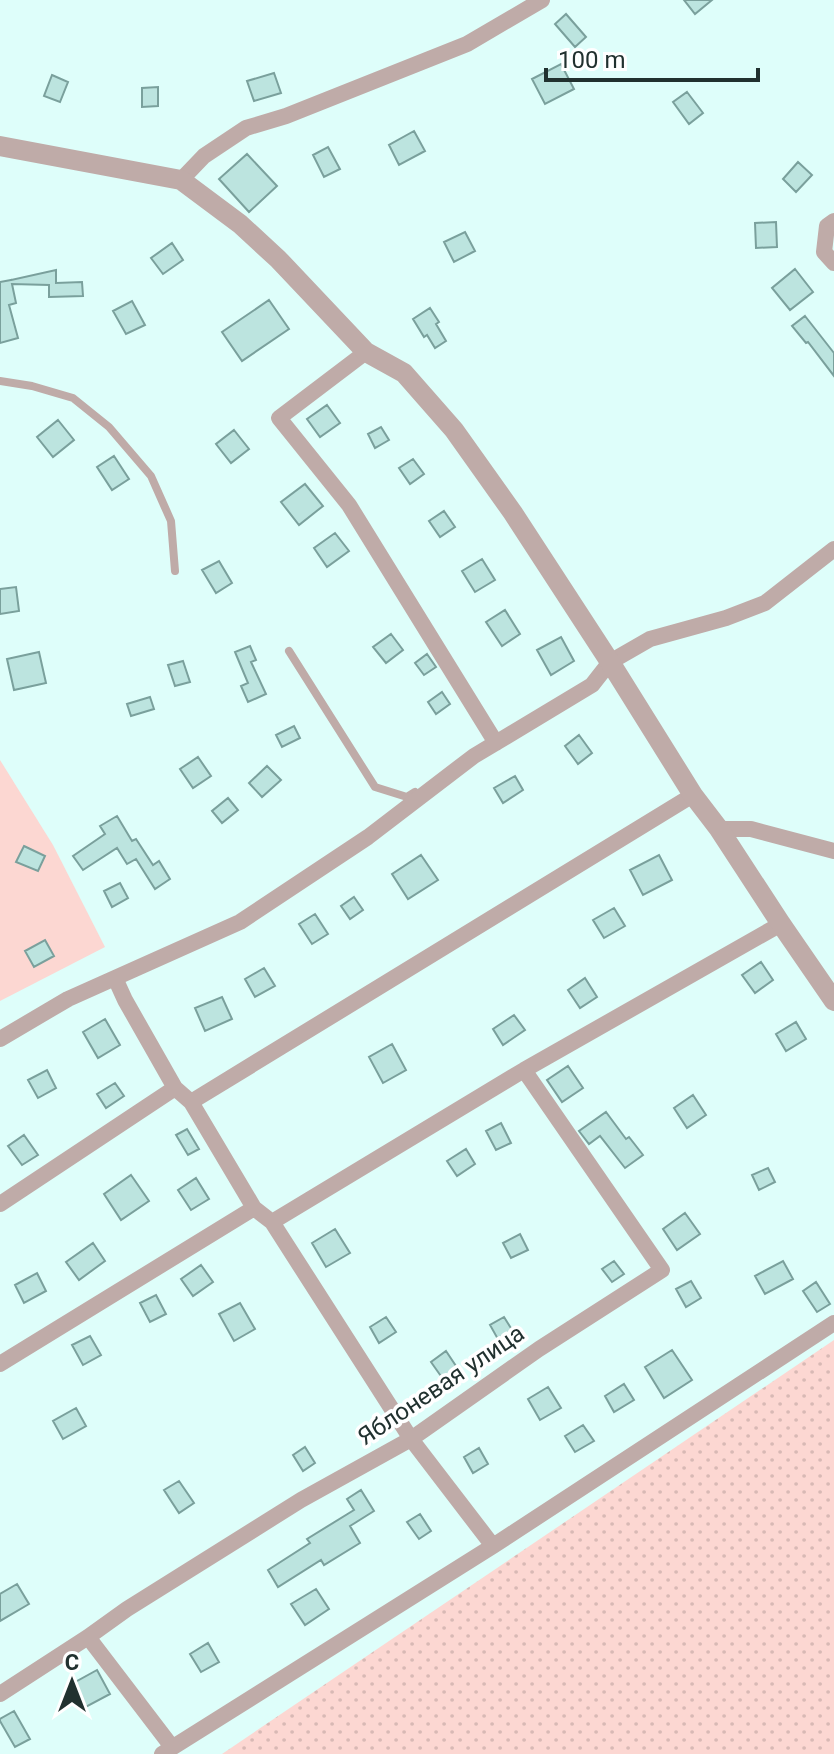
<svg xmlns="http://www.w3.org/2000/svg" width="834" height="1754" viewBox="0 0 834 1754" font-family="Roboto,sans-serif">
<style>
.grass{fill:url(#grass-dots)}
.garden{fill:#fcd7d2}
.building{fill:#bce4df;stroke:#7aa09c;stroke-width:2}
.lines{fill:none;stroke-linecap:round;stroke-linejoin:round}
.service{stroke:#bfaba8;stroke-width:8}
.minor{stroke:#bfaba8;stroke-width:16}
.tertiary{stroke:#bfaba8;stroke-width:20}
.labels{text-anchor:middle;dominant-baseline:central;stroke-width:7;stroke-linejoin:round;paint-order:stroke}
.street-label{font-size:24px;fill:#21312f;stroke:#fff}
</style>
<defs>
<pattern id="grass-dots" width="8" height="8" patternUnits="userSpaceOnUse" patternTransform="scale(2)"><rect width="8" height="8" fill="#fcd7d2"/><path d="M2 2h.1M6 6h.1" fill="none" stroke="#d8b9b5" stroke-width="1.8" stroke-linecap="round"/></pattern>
</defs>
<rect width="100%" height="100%" fill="#defefa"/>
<!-- grass -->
<path class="grass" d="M834 1340V1754H222Z"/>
<!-- garden -->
<path class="garden" d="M0 760 53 845 105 947 0 1001Z"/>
<!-- building -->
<path class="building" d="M684 0H712L695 14Z
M566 14 586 37 575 47 555 24Z
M561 64 574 89 545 104 532 79Z
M274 73 281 93 254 101 247 81Z
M52 75 68 82 60 102 44 96Z
M158 87V106L142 107V88Z
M687 92 703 113 689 124 673 102Z
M414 131 425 151 399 165 389 145Z
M328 147 340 169 324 177 313 155Z
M247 154 277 186 249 212 219 179Z
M798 162 812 175 796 192 783 179Z
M776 222 777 247 756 248 755 223Z
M465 232 475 251 454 262 444 242Z
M172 243 183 260 163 274 151 258Z
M795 269 813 292 790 310 772 288Z
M56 270V283L82 282 83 296 49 297V285L12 284 16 303 9 305 18 338 0 343V282L11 280V281V280Z
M269 300 289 329 242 361 222 332Z
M132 301 145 325 126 334 113 311Z
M430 308 439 322 436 324 446 341 435 348 427 335 424 337 413 319Z
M805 316 834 353V376L808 342 806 343 792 326Z
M327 405 340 423 320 437 307 419Z
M58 420 74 440 53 457 37 437Z
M381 427 389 440 375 448 368 434Z
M234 430 249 449 231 463 216 444Z
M114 456 129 479 112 490 97 467Z
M413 459 424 474 410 484 399 468Z
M305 484 323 506 299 525 281 502Z
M444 511 455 527 440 537 429 521Z
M335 533 349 551 327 567 314 548Z
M482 559 495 580 475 592 462 571Z
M219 561 232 583 216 593 202 570Z
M16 587 19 611 0 614V589Z
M505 610 520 634 502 646 486 622Z
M391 634 403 650 386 663 373 647Z
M561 637 574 661 551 675 537 650Z
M250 646 256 660 251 662 266 694 248 702 241 686 248 683 235 652Z
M39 652 46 683 14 690 7 659Z
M427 654 436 667 424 675 415 663Z
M183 661 190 682 175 686 168 665Z
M442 692 450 704 436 714 428 702Z
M150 697 154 709 131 716 127 704Z
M294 726 300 738 282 747 276 735Z
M579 735 592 753 578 764 565 746Z
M198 757 211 776 193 788 180 769Z
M267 766 281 780 262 797 249 783Z
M515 776 523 790 503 803 494 788Z
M228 798 238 810 222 823 212 811Z
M117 816 132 841 136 839 153 865 159 861 170 879 155 889 136 859 127 864 117 848 83 870 73 856 105 834 100 826Z
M24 846 45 856 38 871 16 862Z
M421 855 438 880 408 899 392 874Z
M659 855 672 880 643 895 630 870Z
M120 883 128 898 112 907 104 891Z
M354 897 363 910 350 919 341 906Z
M614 908 625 926 604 938 593 920Z
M315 914 328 934 312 944 299 924Z
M45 940 54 956 34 967 25 951Z
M761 962 773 980 755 993 742 975Z
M264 968 275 986 255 997 245 979Z
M585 978 597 997 580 1008 568 990Z
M222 997 232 1019 205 1031 195 1008Z
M514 1015 525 1030 503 1045 493 1029Z
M105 1019 120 1045 98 1058 83 1032Z
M796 1022 806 1039 786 1051 776 1034Z
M392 1044 406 1070 383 1083 369 1057Z
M568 1066 583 1088 562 1102 547 1080Z
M47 1070 56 1088 38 1098 28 1080Z
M115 1083 124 1096 106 1108 97 1094Z
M693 1095 706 1115 687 1128 674 1108Z
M606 1112 626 1139 629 1137 643 1155 625 1168 600 1136 589 1144 579 1131Z
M501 1123 511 1143 496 1150 486 1131Z
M187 1129 199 1149 188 1155 176 1135Z
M24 1135 38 1155 22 1165 8 1146Z
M466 1149 475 1164 457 1176 447 1161Z
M768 1168 775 1182 759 1190 752 1175Z
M131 1175 149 1201 121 1220 104 1194Z
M196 1178 209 1199 191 1210 178 1190Z
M685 1213 700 1234 677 1250 663 1229Z
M335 1229 350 1253 326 1267 312 1243Z
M520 1234 528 1250 511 1258 503 1243Z
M93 1243 105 1261 79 1280 66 1262Z
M614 1261 624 1274 612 1282 602 1269Z
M783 1261 793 1279 765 1294 755 1276Z
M201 1265 213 1282 193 1296 181 1279Z
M37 1273 46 1291 24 1303 15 1285Z
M691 1281 701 1298 686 1307 676 1289Z
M816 1282 830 1304 817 1312 803 1291Z
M156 1295 166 1314 150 1322 140 1303Z
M240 1303 255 1329 234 1341 219 1314Z
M386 1317 396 1332 379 1343 370 1327Z
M504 1317 514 1333 499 1341 490 1325Z
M90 1336 101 1355 83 1365 72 1345Z
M672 1350 692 1380 664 1398 645 1367Z
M446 1351 458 1369 443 1379 431 1362Z
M624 1384 634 1400 614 1412 605 1396Z
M548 1387 561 1408 540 1420 528 1399Z
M76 1408 86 1426 63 1439 53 1421Z
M583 1425 594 1441 575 1452 565 1436Z
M305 1447 315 1463 303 1471 293 1455Z
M479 1448 488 1464 473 1473 464 1457Z
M179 1481 194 1503 179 1513 164 1490Z
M361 1490 374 1511 350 1526 360 1543 324 1565 321 1560 278 1587 268 1570 310 1543 307 1539 354 1510 347 1499Z
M420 1514 431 1531 419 1539 407 1522Z
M17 1584 29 1604 0 1621V1594Z
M316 1589 329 1609 305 1625 291 1604Z
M208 1643 219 1662 201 1672 190 1654Z
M97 1670 110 1694 82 1709 70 1685Z
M14 1711 30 1739 15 1747 0 1721V1719Z"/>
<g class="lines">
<!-- service -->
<path class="service" d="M0 381 32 386 73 398 109 427 151 476 171 521 175 571
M289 651 375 787 407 797 415 792"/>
<!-- minor -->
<path class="minor" d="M181 180 204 156 246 128 286 116 467 44 542 0
M834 221 827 226 824 252 834 263
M366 352 279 418 349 505 496 743
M719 829H751L834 851
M115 978 125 1000 175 1088 191 1102 254 1208 272 1222 411 1439 493 1546
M0 1039 68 999 240 922 368 837 474 756 592 685 610 662 650 639 726 618 765 603 834 549
M191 1102 693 795
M0 1204 175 1088
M272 1222 524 1070 781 924
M0 1364 254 1208
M88 1637 172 1747
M0 1694 88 1637 127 1609 301 1500 411 1439 539 1349 662 1270 524 1070
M162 1754 493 1546 834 1323"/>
<!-- tertiary -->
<path class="tertiary" d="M0 146 181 180 240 224 278 259 366 352 404 373 454 430 513 513 610 662 693 795 719 829 781 924 834 1001"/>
</g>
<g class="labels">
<!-- street labels -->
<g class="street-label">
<text transform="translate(441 1385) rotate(-34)">Яблоневая улица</text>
</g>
</g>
<!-- north arrow -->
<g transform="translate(72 1682)" stroke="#ffffff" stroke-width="6" paint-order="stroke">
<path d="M0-6L14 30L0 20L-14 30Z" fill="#21312f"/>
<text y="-12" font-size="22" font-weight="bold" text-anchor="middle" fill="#21312f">С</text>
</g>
<!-- scale -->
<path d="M546 68v12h212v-12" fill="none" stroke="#21312f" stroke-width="4"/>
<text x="558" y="68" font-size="24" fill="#21312f" stroke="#ffffff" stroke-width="6" paint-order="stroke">100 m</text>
</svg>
